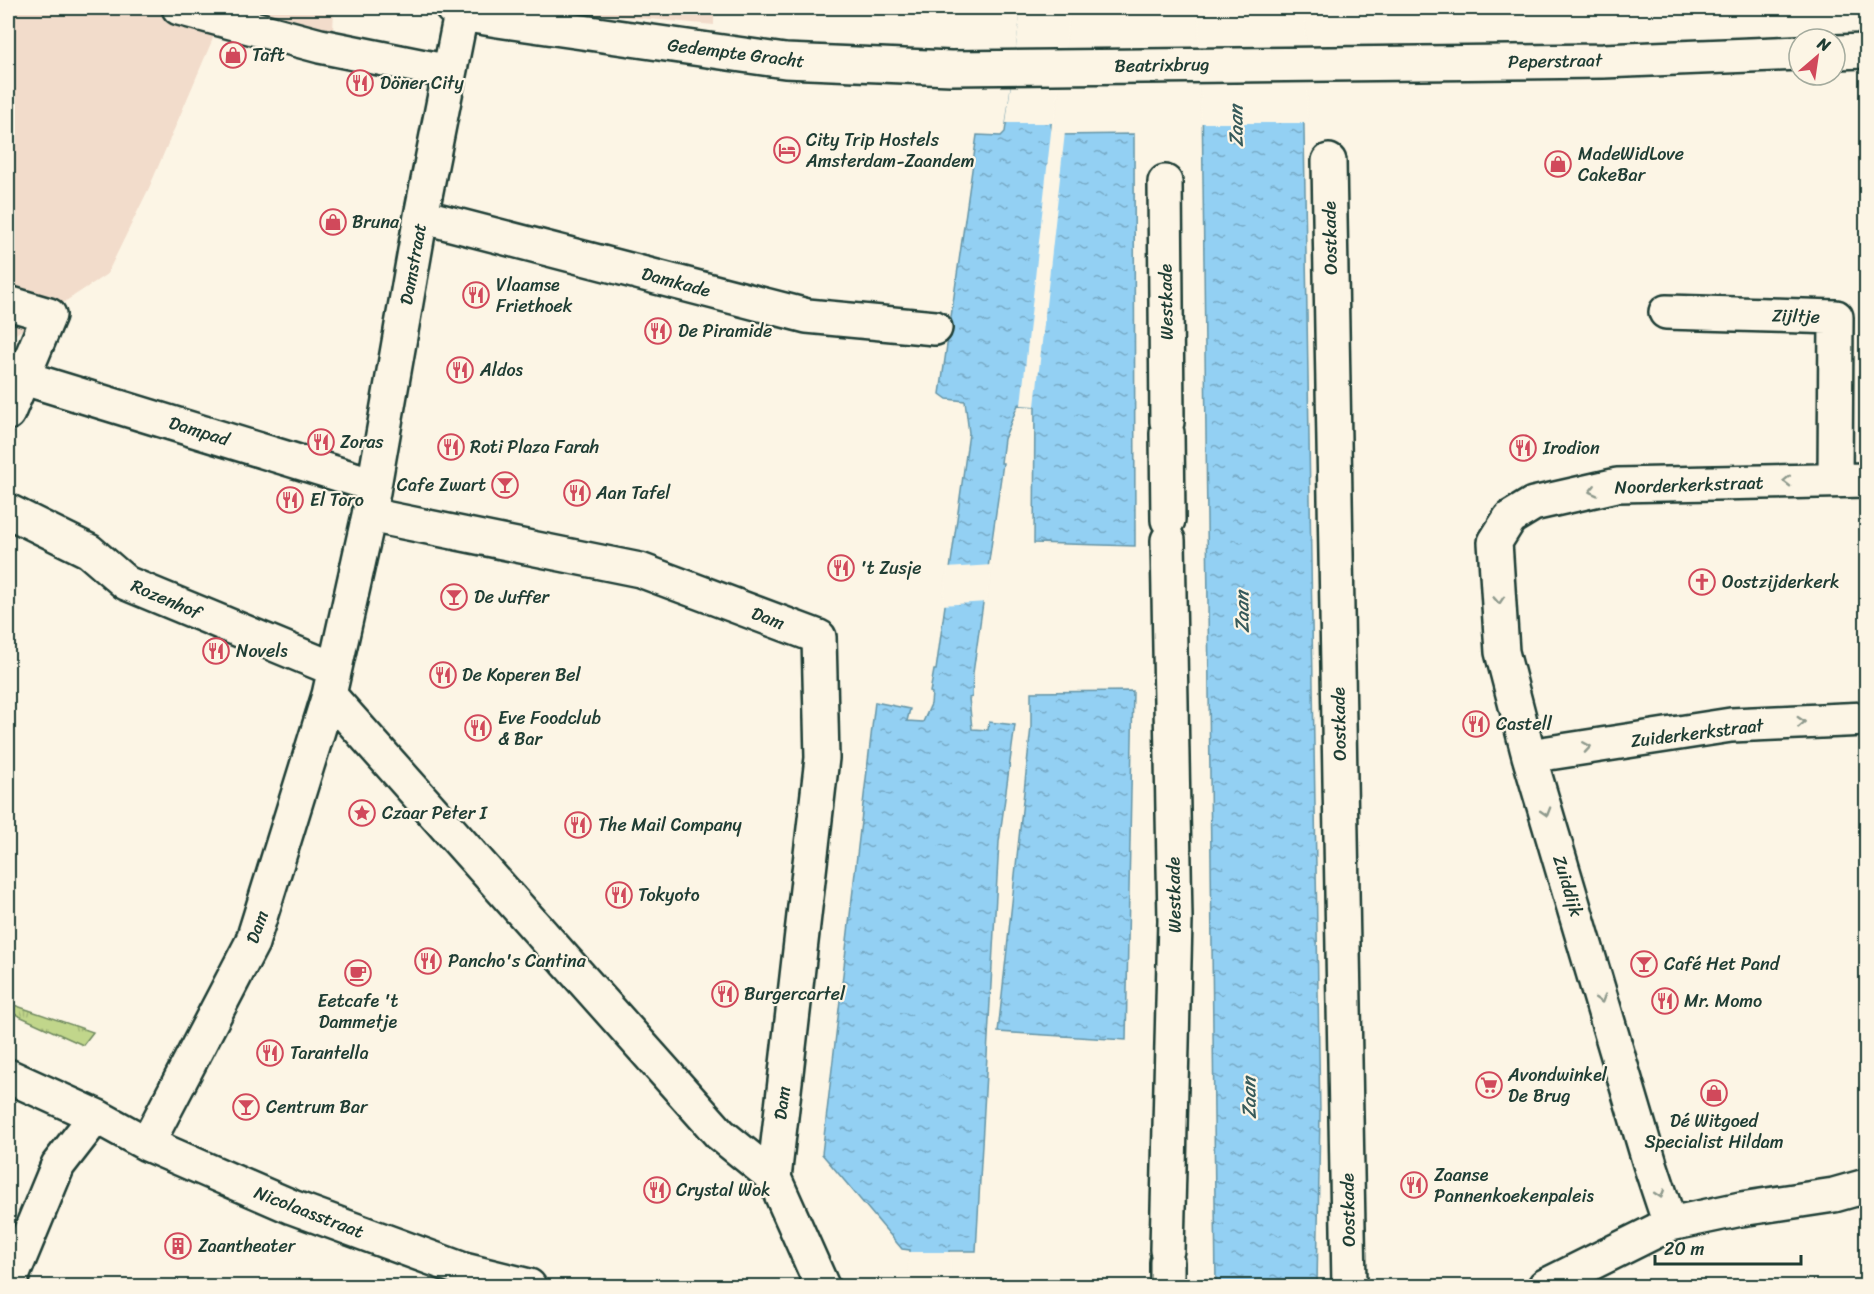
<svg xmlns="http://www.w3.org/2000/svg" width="1874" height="1294" viewBox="0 0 1874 1294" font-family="Sriracha,sans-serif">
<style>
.built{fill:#f2dccb}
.grass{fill:url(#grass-tufts);stroke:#708a60;stroke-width:1.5}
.water{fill:url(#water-ripples);stroke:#6595a7;stroke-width:1.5}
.pier{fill:#fcf5e5}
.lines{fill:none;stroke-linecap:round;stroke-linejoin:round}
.minor-casing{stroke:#1f3d34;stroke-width:38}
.minor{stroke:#fcf5e5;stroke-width:33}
.oneway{stroke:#8e998c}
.labels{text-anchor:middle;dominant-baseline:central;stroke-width:4.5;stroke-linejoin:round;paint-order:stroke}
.street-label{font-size:18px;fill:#1f3d34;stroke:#fcf5e5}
.poi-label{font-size:18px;fill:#1f3d34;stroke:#fcf5e5;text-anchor:start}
.water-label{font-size:20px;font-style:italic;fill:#365a5a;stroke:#fcf5e5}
</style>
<defs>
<pattern id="grass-tufts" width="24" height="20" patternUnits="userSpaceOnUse" patternTransform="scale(1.5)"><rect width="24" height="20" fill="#c1d68b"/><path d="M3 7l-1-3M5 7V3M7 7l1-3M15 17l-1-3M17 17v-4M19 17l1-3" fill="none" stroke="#a5b979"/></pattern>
<pattern id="water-ripples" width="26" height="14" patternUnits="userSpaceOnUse" patternTransform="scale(1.5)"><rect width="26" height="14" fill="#93d0f3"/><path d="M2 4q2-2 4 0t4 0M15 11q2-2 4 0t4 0" fill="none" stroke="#77aac6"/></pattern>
</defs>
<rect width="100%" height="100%" fill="#fcf5e5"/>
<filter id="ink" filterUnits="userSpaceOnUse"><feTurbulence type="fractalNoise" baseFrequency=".0167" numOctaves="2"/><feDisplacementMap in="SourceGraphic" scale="12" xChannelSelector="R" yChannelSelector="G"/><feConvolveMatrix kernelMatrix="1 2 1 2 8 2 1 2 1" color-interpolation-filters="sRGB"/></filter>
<g filter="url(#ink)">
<!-- built -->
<path class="built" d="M8 8H334L333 33 223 15 149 188 107 274 8 339Z
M531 8H714V25Z"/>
<!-- grass -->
<path class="grass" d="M8 1003 93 1032 83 1045 8 1011Z"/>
<!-- water -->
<path class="water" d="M1022 8H1068L1051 125 1052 130 1056 135 1134 134 1135 546 1034 543 1035 406 1018 405 1004 439 1001 463H1003L973 673 972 697 969 698 972 729 988 730 989 722 1015 725 999 842 976 1251H949L950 1286H910V1250L902 1249 822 1154 875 702 910 709 907 721 923 722 931 704 932 693 930 692 934 670H936L969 433 965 401 947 399 940 394 977 135 1001 136 1005 132Z
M1201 8H1302L1320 1114 1317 1286H1216Z
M1133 691 1126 1040 998 1032 1031 727V692Z"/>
<!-- pier -->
<path class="pier" d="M1021 8H1071L1054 125 1057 132H1065L1035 406 1021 405 1052 123H1006Z
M1198 8H1305L1308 123H1201Z
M992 565 987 602 942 605 947 568Z
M908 1252H951V1286H909Z"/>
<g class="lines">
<!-- minor casing -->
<g class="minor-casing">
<path id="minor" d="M179 8 320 46 449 72
M452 8 461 14 498 20 785 61 951 68 1603 61 1799 53
M1835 52 1866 51
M1329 161 1349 1286
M1165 182 1167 422
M421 216 807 316 935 328
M8 303 49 315 8 413
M1666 312 1836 317 1835 480
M24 378 374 485
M1167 433 1168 520
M8 511 89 551 126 583 334 669
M369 515 640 570 819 637 822 758 774 1178
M329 695 720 1134 774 1178 822 1286
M1529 756 1731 725 1866 719
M8 1076 96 1116 147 1144 292 1207 464 1270 529 1286
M147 1144 252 943 329 695 369 515 421 216 461 14
M1670 1224 1650 1164 1529 756 1502 652 1495 542 1510 518 1533 504 1617 485 1866 480
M1167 1250 1175 920 1168 540
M1167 1262V1286
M8 1286 58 1165 96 1116
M1545 1286 1670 1224 1741 1209 1834 1195 1866 1186"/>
</g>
<!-- minor -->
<use href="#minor" class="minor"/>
</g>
<!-- one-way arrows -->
<defs><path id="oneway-chevron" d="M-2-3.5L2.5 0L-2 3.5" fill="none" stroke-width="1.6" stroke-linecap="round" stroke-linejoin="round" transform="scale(1.5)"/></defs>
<g class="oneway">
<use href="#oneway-chevron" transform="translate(1787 481) rotate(179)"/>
<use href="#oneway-chevron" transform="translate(1593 491) rotate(167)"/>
<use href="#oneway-chevron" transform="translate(1499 600) rotate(86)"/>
<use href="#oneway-chevron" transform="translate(1801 722) rotate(-3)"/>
<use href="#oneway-chevron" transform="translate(1587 747) rotate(-9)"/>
<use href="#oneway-chevron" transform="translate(1546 812) rotate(73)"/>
<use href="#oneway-chevron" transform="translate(1601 999) rotate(73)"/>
<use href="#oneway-chevron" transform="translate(1660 1194) rotate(72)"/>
</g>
</g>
<!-- icons -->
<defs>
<g id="shop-ring" transform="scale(1.35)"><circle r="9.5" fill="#fcf5e5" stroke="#d1495b" stroke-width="1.5"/><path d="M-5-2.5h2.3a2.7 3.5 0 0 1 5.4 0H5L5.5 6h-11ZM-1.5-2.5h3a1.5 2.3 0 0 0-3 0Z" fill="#d1495b"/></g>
<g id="restaurant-ring" transform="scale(1.35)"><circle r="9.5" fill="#fcf5e5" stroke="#d1495b" stroke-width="1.5"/><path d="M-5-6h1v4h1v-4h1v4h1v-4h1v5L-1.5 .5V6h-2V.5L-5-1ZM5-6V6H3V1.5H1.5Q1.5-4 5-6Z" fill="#d1495b"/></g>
<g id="hotel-ring" transform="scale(1.35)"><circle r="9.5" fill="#fcf5e5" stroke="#d1495b" stroke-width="1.5"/><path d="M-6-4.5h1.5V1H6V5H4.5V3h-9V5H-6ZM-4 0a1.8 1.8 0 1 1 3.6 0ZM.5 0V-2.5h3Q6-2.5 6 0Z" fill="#d1495b"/></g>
<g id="bar-ring" transform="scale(1.35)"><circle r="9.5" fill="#fcf5e5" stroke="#d1495b" stroke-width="1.5"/><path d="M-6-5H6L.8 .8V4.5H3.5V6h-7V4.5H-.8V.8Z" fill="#d1495b"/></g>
<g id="church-ring" transform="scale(1.35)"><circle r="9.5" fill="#fcf5e5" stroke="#d1495b" stroke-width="1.5"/><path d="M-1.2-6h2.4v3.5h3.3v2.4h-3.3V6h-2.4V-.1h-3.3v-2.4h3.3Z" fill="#d1495b"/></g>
<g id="sight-ring" transform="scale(1.35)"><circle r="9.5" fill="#fcf5e5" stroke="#d1495b" stroke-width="1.5"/><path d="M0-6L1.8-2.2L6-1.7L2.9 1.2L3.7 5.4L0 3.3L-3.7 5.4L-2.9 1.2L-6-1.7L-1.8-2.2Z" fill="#d1495b"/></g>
<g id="cafe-ring" transform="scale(1.35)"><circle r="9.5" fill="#fcf5e5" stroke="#d1495b" stroke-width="1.5"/><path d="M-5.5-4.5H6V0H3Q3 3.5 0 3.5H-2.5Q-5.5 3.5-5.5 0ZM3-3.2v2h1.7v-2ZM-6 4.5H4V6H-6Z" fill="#d1495b"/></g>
<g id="supermarket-ring" transform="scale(1.35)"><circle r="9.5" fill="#fcf5e5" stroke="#d1495b" stroke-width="1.5"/><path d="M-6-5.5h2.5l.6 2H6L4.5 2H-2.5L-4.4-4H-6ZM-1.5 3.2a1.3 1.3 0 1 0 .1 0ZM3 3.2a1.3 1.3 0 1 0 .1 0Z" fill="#d1495b"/></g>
<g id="building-ring" transform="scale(1.35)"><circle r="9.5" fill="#fcf5e5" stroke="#d1495b" stroke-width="1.5"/><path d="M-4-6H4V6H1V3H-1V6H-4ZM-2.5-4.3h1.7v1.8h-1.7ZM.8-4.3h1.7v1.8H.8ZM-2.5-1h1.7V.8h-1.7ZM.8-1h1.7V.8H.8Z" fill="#d1495b"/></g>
</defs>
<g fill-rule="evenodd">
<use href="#shop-ring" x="233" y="55"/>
<use href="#restaurant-ring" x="360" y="83"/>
<use href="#hotel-ring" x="787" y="150"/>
<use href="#shop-ring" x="1558" y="164"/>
<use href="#shop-ring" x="333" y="222"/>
<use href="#restaurant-ring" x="476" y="295"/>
<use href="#restaurant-ring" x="658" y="331"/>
<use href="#restaurant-ring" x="460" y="370"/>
<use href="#restaurant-ring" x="321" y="442"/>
<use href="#restaurant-ring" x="451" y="447"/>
<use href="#restaurant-ring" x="1523" y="448"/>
<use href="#bar-ring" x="505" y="485"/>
<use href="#restaurant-ring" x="577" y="493"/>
<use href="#restaurant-ring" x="290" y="500"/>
<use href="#restaurant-ring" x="841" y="568"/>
<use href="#church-ring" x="1702" y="582"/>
<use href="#bar-ring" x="454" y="597"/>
<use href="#restaurant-ring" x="216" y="651"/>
<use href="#restaurant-ring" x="443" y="675"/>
<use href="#restaurant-ring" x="1476" y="724"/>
<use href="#restaurant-ring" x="478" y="728"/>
<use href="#sight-ring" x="362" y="813"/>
<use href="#restaurant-ring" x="578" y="825"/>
<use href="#restaurant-ring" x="619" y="895"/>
<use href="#restaurant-ring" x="428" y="961"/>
<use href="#bar-ring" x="1644" y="964"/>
<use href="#cafe-ring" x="358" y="973"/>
<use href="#restaurant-ring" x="725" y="994"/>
<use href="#restaurant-ring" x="1665" y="1001"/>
<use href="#restaurant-ring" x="270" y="1053"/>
<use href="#supermarket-ring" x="1489" y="1085"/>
<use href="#shop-ring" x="1714" y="1093"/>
<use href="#bar-ring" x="246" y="1107"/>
<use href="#restaurant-ring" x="1414" y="1185"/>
<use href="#restaurant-ring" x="657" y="1190"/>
<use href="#building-ring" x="178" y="1246"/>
</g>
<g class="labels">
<!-- street labels -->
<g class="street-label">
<text transform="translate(736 53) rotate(7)">Gedempte Gracht</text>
<text transform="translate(1555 61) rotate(-1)">Peperstraat</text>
<text transform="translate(1162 65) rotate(-1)">Beatrixbrug</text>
<text transform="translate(1330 238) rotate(-91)">Oostkade</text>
<text transform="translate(413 264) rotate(-80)">Damstraat</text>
<text transform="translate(676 282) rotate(15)">Damkade</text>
<text transform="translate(1166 302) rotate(-91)">Westkade</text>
<text transform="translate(1796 316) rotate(2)">Zijltje</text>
<text transform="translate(199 431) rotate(17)">Dampad</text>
<text transform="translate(1689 485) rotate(-2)">Noorderkerkstraat</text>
<text transform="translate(166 599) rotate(23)">Rozenhof</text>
<text transform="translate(768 618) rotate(20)">Dam</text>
<text transform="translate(1339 724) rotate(-91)">Oostkade</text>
<text transform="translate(1697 733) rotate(-7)">Zuiderkerkstraat</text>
<text transform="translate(1568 886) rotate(73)">Zuiddijk</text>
<text transform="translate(1174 895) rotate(-91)">Westkade</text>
<text transform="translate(257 927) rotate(-71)">Dam</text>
<text transform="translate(782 1103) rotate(-83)">Dam</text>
<text transform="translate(1348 1210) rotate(-91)">Oostkade</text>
<text transform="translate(309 1212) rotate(21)">Nicolaasstraat</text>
</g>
<!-- poi labels -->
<g class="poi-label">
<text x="252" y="55">Taft</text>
<text x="380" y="83">Döner City</text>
<text x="806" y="140">City Trip Hostels<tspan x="806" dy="21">Amsterdam-Zaandem</tspan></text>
<text x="1578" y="154">MadeWidLove<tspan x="1578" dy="21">CakeBar</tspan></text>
<text x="352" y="222">Bruna</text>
<text x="496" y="285">Vlaamse<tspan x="496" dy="21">Friethoek</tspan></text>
<text x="678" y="331">De Piramide</text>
<text x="480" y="370">Aldos</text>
<text x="340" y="442">Zoras</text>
<text x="470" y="447">Roti Plaza Farah</text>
<text x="1543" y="448">Irodion</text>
<text x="486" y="485" text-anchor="end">Cafe Zwart</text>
<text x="596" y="493">Aan Tafel</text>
<text x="310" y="500">El Toro</text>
<text x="860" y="568">'t Zusje</text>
<text x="1722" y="582">Oostzijderkerk</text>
<text x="474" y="597">De Juffer</text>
<text x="236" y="651">Novels</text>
<text x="462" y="675">De Koperen Bel</text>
<text x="498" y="718">Eve Foodclub<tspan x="498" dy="21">&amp; Bar</tspan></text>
<text x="1496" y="724">Castell</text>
<text x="382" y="813">Czaar Peter I</text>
<text x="598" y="825">The Mail Company</text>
<text x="638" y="895">Tokyoto</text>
<text x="448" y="961">Pancho's Cantina</text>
<text x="1664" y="964">Café Het Pand</text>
<text x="744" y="994">Burgercartel</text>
<text x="358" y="1001" text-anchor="middle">Eetcafe 't<tspan x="358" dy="21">Dammetje</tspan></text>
<text x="1684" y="1001">Mr. Momo</text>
<text x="290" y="1053">Tarantella</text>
<text x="1508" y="1075">Avondwinkel<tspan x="1508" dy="21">De Brug</tspan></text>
<text x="266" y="1107">Centrum Bar</text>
<text x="1714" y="1121" text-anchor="middle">Dé Witgoed<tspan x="1714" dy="21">Specialist Hildam</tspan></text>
<text x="1434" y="1175">Zaanse<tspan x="1434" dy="21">Pannenkoekenpaleis</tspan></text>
<text x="676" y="1190">Crystal Wok</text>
<text x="198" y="1246">Zaantheater</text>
</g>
<!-- water labels -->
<g class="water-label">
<text transform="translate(1236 126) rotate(-91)">Zaan</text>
<text transform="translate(1242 612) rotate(-91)">Zaan</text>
<text transform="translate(1249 1098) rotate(-91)">Zaan</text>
</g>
</g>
<!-- margin -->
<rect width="1874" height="1294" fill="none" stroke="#fcf5e5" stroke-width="30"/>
<rect x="15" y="15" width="1844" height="1264" fill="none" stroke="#1f3d34" stroke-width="2" filter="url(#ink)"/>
<!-- north arrow -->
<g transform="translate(1817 57) rotate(29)"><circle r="28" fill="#fcf5e5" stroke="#a4ab9e" stroke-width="1.5"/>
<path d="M0-4.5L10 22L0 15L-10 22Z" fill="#d1495b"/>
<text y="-9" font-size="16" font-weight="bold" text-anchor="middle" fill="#1f3d34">N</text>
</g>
<!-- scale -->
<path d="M1655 1255v9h146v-9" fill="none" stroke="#1f3d34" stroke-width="3"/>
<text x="1664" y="1255" font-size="18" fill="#1f3d34" stroke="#fcf5e5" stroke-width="4.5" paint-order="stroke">20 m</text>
</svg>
